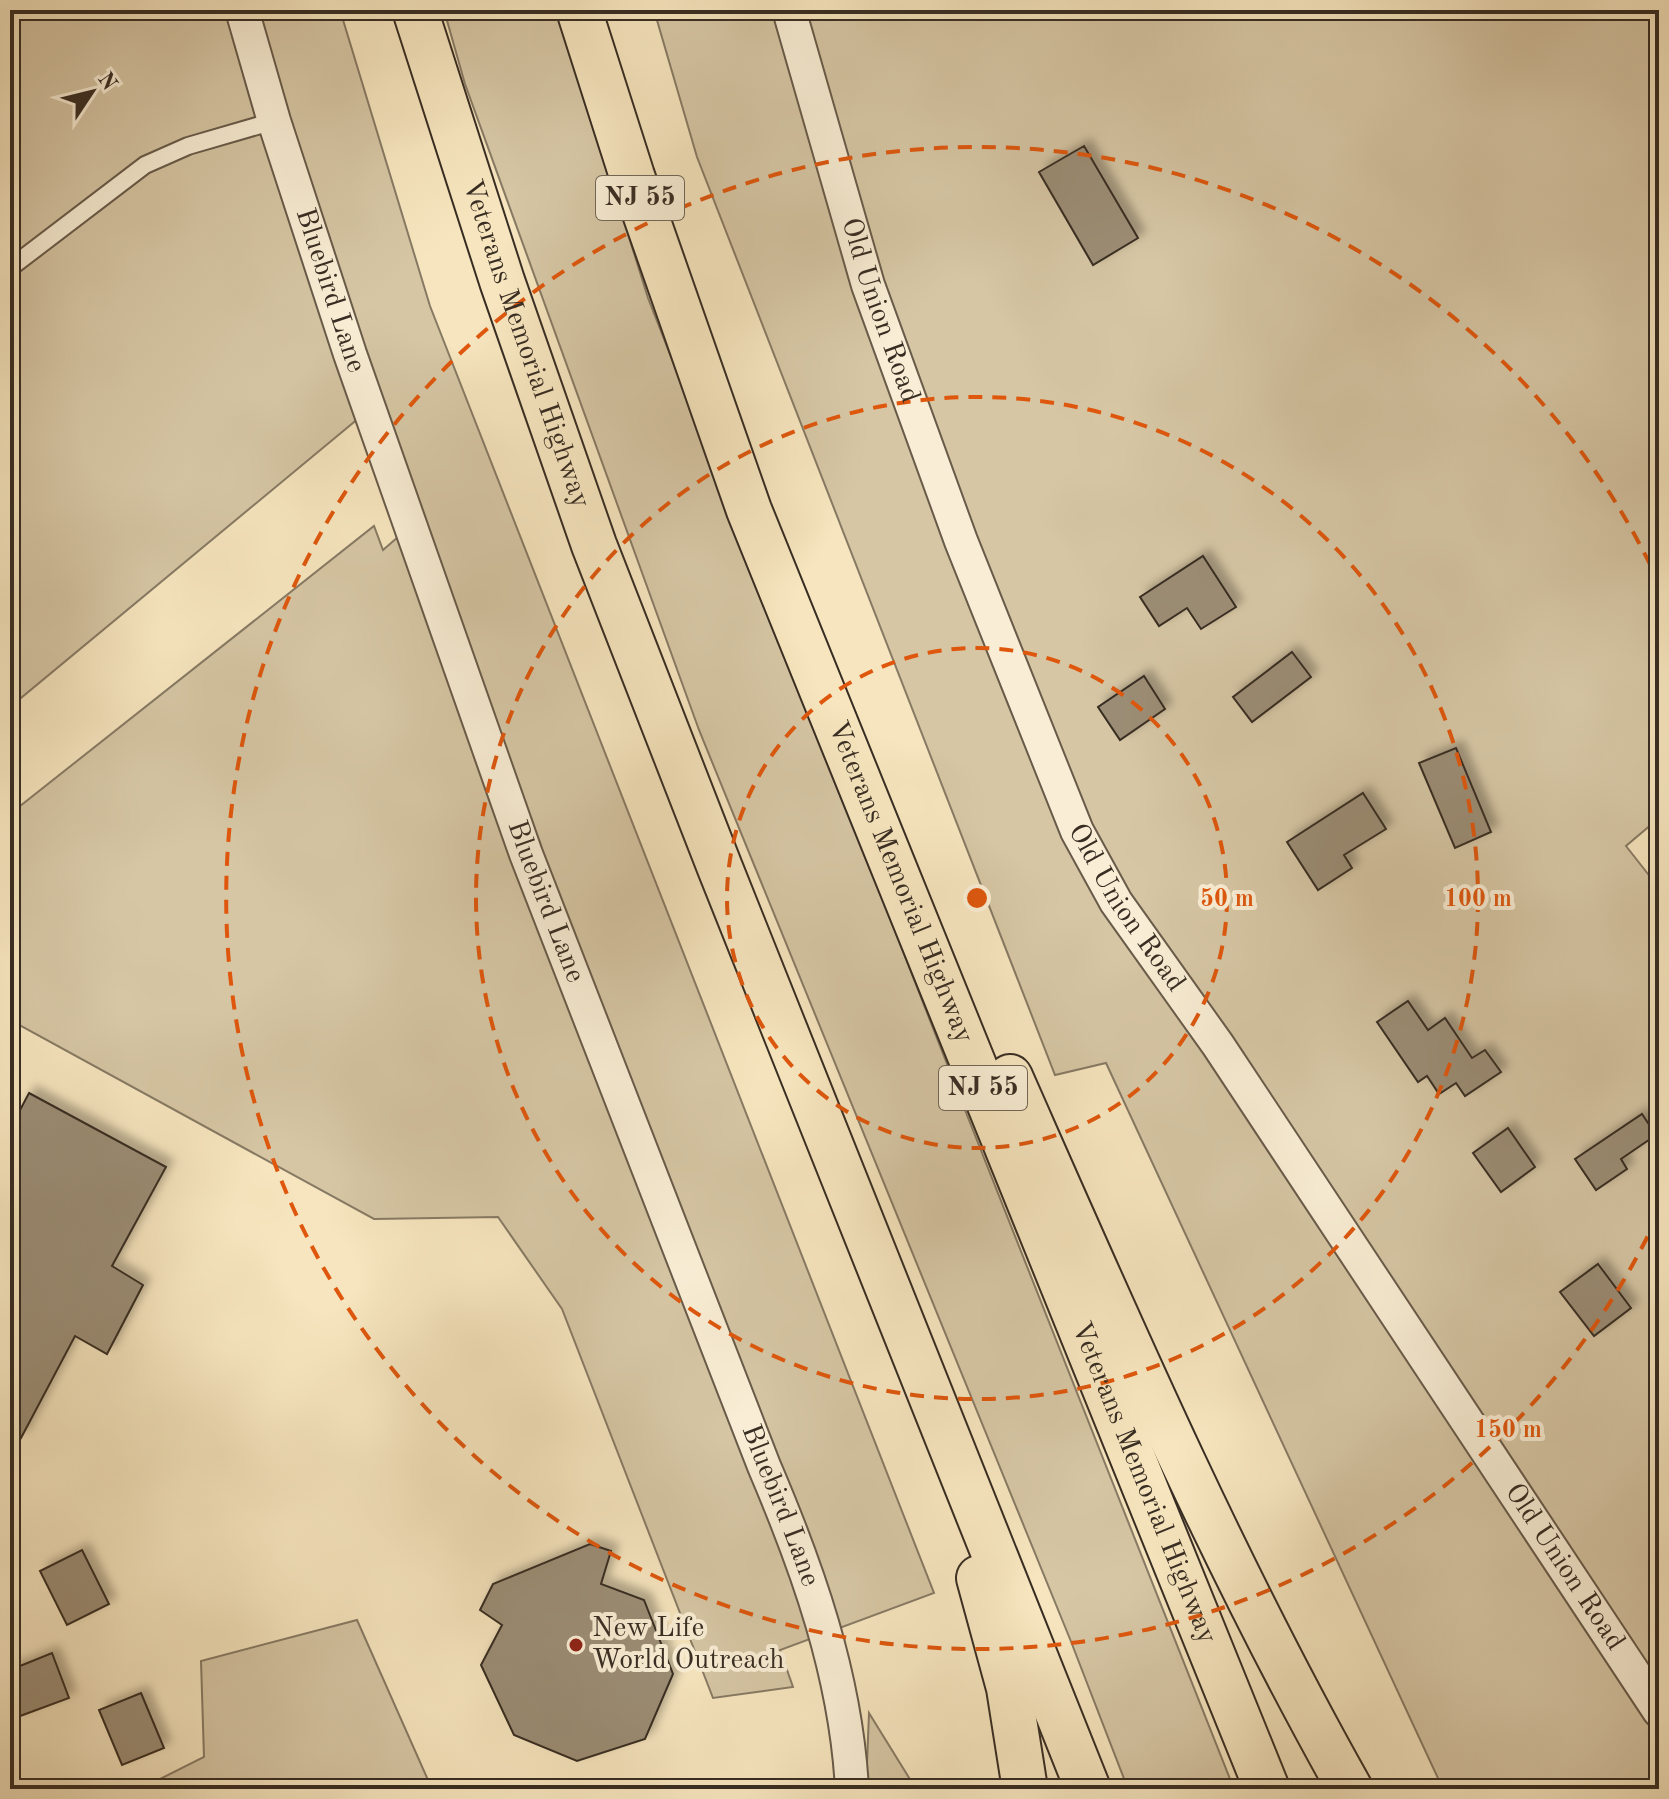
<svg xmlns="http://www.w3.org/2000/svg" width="1669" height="1799" viewBox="0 0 1669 1799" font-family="'Old Standard TT',serif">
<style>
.green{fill:#d6c6a4;stroke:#877a64;stroke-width:2}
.building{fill:#9b8d74;stroke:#382d23;stroke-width:2;filter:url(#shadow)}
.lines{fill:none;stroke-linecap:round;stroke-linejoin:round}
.service-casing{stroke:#685b4a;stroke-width:20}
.minor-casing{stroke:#685b4a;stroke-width:36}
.motorway-casing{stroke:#382d23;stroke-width:48}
.service{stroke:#f9eed5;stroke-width:16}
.minor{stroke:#f9eed5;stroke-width:32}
.motorway{stroke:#f6e5be;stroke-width:44}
.ring{fill:none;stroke:#df570d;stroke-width:4;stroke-dasharray:14 10}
.poi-dot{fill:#8f2418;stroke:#f9eed5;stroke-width:3}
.labels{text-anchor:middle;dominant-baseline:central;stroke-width:8;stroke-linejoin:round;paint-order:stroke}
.shield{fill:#f9eed5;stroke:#726758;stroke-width:2}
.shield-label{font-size:26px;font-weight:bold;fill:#382d23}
.street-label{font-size:28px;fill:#382d23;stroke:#f9eed5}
.poi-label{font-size:28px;fill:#382d23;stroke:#f9eed5;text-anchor:start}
.centre{fill:#df570d;stroke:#f9eed5;stroke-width:4}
.ring-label{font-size:24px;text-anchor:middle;font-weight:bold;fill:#df570d;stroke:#f9eed5;stroke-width:8;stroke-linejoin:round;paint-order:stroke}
</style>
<defs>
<filter id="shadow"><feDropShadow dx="7" dy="-7" stdDeviation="4" flood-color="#0004"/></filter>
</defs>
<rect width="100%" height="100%" fill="#f6e5be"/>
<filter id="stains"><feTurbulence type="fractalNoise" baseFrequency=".0025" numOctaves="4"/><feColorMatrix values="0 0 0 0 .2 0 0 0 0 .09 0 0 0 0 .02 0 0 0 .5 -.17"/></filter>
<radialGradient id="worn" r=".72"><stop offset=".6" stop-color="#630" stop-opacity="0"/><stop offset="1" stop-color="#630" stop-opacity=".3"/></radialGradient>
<!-- green -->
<path class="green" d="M10 10H340L430 306 934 1593 780 1650 793 1687 713 1698 562 1309 498 1217 374 1219 10 1020V814L374 526 383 550 406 530 365 413 10 707Z
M444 10H558L648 298 965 1110 1234 1789H1128L1070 1639 699 730 465 84Z
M654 10H1659V818L1626 846 1659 888V1789H1443L1106 1063 1055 1075 697 157Z
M357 1620 432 1789H140L204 1757 201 1661Z
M869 1713 916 1789H866Z"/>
<!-- building -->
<path class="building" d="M1084 146 1138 238 1093 265 1039 172Z
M1203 556 1236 607 1201 629 1187 608 1159 626 1140 597Z
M1292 652 1311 677 1252 722 1233 697Z
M1144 676 1165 709 1120 740 1098 707Z
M1456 748 1491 832 1455 848 1419 763Z
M1363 793 1386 829 1344 855 1352 868 1318 890 1287 842Z
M1408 1001 1428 1030 1445 1018 1472 1058 1485 1050 1501 1072 1465 1096 1456 1083 1439 1094 1427 1076 1418 1082 1377 1022Z
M29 1093 166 1167 112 1266 143 1285 107 1354 75 1336 21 1438 10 1431V1129Z
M1642 1114 1656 1135 1621 1159 1627 1169 1596 1190 1575 1159Z
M1508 1128 1535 1167 1501 1192 1473 1153Z
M1598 1264 1631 1308 1594 1336 1560 1292Z
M590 1544 611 1551 601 1584 644 1600 673 1674 645 1739 577 1761 514 1735 481 1665 502 1625 480 1610 493 1584Z
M82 1550 109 1604 67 1625 40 1571Z
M52 1653 69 1698 12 1719 10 1670Z
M141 1693 164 1748 122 1765 99 1710Z"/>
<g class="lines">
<!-- service casing -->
<g class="service-casing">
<path id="service" d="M10 268 145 165 188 146 274 121"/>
</g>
<!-- minor casing -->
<g class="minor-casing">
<g id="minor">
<path id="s1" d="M242 10 274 121 350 354 526 854 764 1466C808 1569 846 1676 852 1789"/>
<path id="s2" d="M789 10 868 285 961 541 1077 831 1116 902 1218 1045 1659 1711"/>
</g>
</g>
<!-- motorway casing -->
<g class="motorway-casing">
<g id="motorway">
<path id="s3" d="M415 10 502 281 594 545 720 868 1088 1789"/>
<path id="s4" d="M579 10 632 176 749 510 1267 1789"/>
<path d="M1010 1077C1116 1317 1221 1560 1350 1789"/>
<path d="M979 1578 1009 1688 1025 1789"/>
</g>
</g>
<!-- service -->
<use href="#service" class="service"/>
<!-- minor -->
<use href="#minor" class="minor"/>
<!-- motorway -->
<use href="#motorway" class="motorway"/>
</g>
<!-- distance rings -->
<g class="ring">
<circle cx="977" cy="898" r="250"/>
<circle cx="977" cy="898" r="501"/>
<path d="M1658 1215A751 751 0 1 1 1658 581"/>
</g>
<!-- markers -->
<circle class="poi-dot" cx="576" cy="1645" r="8"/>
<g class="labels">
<!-- shield labels -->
<g class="shield">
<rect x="596" y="176" width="88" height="44" rx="6"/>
<rect x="939" y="1066" width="88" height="44" rx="6"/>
</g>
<g class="shield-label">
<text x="640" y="198">NJ 55</text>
<text x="983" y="1088">NJ 55</text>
</g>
<!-- street labels -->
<g class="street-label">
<text stroke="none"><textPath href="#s1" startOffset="294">Bluebird Lane</textPath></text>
<text stroke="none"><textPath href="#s2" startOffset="314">Old Union Road</textPath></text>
<text stroke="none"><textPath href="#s3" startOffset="352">Veterans Memorial Highway</textPath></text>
<text stroke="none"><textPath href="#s4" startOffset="930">Veterans Memorial Highway</textPath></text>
<text stroke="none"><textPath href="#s1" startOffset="942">Bluebird Lane</textPath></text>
<text stroke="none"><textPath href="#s2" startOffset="962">Old Union Road</textPath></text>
<text stroke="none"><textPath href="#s4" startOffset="1578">Veterans Memorial Highway</textPath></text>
<text stroke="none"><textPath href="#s1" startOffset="1590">Bluebird Lane</textPath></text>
<text stroke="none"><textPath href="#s2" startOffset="1754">Old Union Road</textPath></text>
</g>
<!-- poi labels -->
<g class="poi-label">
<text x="592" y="1629">New Life<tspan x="592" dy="32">World Outreach</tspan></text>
</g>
</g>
<circle cx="977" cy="898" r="12" class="centre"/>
<g class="ring-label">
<text x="1227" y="906">50 m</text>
<text x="1478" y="906">100 m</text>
<text x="1508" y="1437">150 m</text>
</g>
<!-- margin -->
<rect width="1669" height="1799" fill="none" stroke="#f6e5be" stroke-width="40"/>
<rect x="12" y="12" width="1645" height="1775" fill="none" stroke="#382d23" stroke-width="4"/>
<rect x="20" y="20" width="1629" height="1759" fill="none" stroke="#382d23" stroke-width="2"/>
<!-- north arrow -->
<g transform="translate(92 92) rotate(55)" stroke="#f9eed5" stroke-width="6" paint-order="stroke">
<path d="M0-6L14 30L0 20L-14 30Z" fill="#382d23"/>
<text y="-12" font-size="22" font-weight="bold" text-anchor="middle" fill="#382d23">N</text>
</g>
<rect width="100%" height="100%" filter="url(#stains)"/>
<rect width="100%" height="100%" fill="url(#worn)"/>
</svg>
